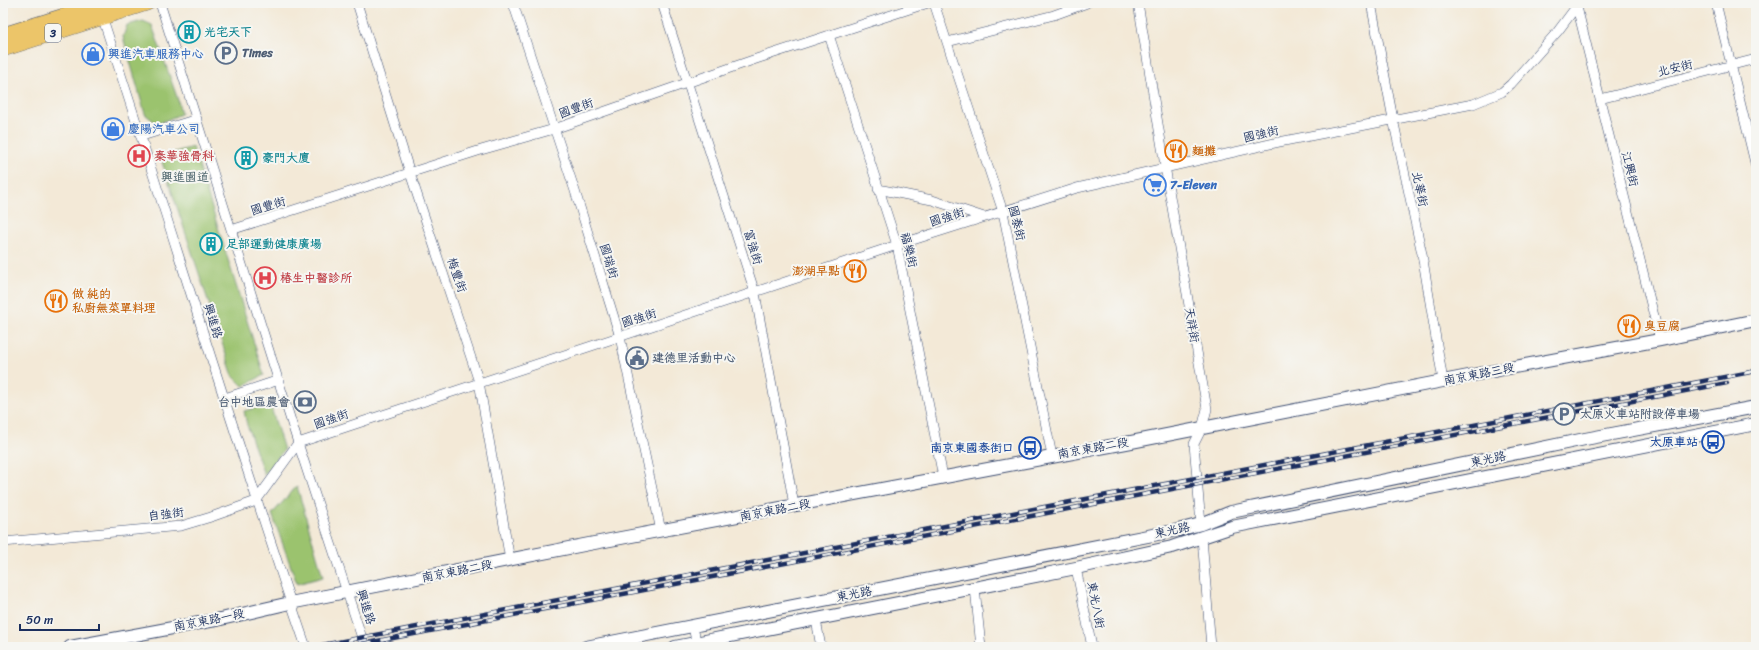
<svg xmlns="http://www.w3.org/2000/svg" width="1759" height="650" viewBox="0 0 1759 650" font-family="Sriracha,'LXGW WenKai TC',sans-serif">
<style>
.green{fill:#9bc36e;stroke:#5b7966}
.lines{fill:none;stroke-linecap:round;stroke-linejoin:round}
.minor-casing{stroke:#3b4b70;stroke-width:10}
.tertiary-casing{stroke:#3b4b70;stroke-width:14}
.primary-casing{stroke:#3b4b70;stroke-width:16}
.minor{stroke:#fff;stroke-width:9}
.tertiary{stroke:#fff;stroke-width:12}
.primary{stroke:#ecc569;stroke-width:15}
.rail-casing{stroke:#1b2f5e;stroke-width:4.5}
.rail{stroke:#f6f6f2;stroke-width:3;stroke-dasharray:9;stroke-linecap:butt}
.labels{text-anchor:middle;dominant-baseline:central;stroke-width:4;stroke-linejoin:round;paint-order:stroke}
.shield{fill:#f6f6f2;stroke:#5d6b8a;stroke-width:1}
.shield-label{font-size:11px;font-weight:bold;fill:#1b2f5e}
.culture-label{font-size:12px;font-weight:bold;fill:#0d838f;stroke:#f6f6f2;text-anchor:start}
.service-label{font-size:12px;font-weight:bold;fill:#4e5e75;stroke:#f6f6f2;text-anchor:start}
.shop-label{font-size:12px;font-weight:bold;fill:#366cbe;stroke:#f6f6f2;text-anchor:start}
.street-label{font-size:12px;fill:#1b2f5e;stroke:#f6f6f2}
.food-label{font-size:12px;font-weight:bold;fill:#c56008;stroke:#f6f6f2;text-anchor:start}
.health-label{font-size:12px;font-weight:bold;fill:#be3a42;stroke:#f6f6f2;text-anchor:start}
.park-label{font-size:12px;fill:#415b63;stroke:#f6f6f2}
.transit-label{font-size:12px;font-weight:bold;fill:#164399;stroke:#f6f6f2;text-anchor:end}
</style>
<rect width="100%" height="100%" fill="#f6f6f2"/>
<filter id="ink" filterUnits="userSpaceOnUse"><feTurbulence type="fractalNoise" baseFrequency=".025" numOctaves="2"/><feDisplacementMap in="SourceGraphic" scale="8" xChannelSelector="R" yChannelSelector="G"/><feConvolveMatrix kernelMatrix="1 2 1 2 8 2 1 2 1" color-interpolation-filters="sRGB"/></filter>
<filter id="wash" filterUnits="userSpaceOnUse"><feTurbulence type="fractalNoise" baseFrequency=".012" numOctaves="4" result="noise"/><feDisplacementMap in="SourceGraphic" scale="16" xChannelSelector="R" yChannelSelector="G"/><feGaussianBlur stdDeviation="0.9" result="paint"/><feColorMatrix in="noise" values="0 0 0 0 0 0 0 0 0 0 0 0 0 0 0 0 0 1.4 0 .05"/><feComposite in="paint" operator="in"/></filter>
<g filter="url(#wash)">
<rect width="100%" height="100%" fill="#f3e9d7"/>
<!-- green -->
<path class="green" d="M143 21 152 25 178 100 181 114 157 124 145 114 123 37 127 25Z
M193 147 264 375 243 386 233 376 160 156Z
M270 404 284 450 264 475 247 425 244 411Z
M297 486 323 577 297 584 272 514Z"/>
</g>
<g filter="url(#ink)">
<g class="lines">
<!-- minor casing -->
<g class="minor-casing">
<path id="minor" d="M160 3 298 443 365 647
M357 3 410 173 479 382 510 560
M513 3 575 191 620 337 661 531
M662 3 755 293 794 505
M934 3 1003 212 1052 456
M1138 3 1170 196 1207 409 1202 428 1194 444 1201 524
M1371 3 1393 119 1422 254 1443 381
M1576 3 1660 340
M1716 3 1756 167
M101 13C170 224 234 437 306 647
M829 35 897 245 943 477
M947 42 1054 15 1087 3
M1600 99 1756 59
M142 136 197 119
M878 189 932 200 984 217
M231 230 481 150 554 129 756 59 928 3
M225 398 279 380
M1202 538 1211 647
M3 542 181 526 211 517 256 501 298 443 897 245 1077 188 1279 142 1473 104 1502 92 1511 84 1558 31 1579 3
M1076 568 1092 647
M975 588 981 647
M816 620 821 647
M693 626 697 647"/>
</g>
<!-- tertiary casing -->
<g class="tertiary-casing">
<path id="tertiary" d="M70 647 221 619 290 603 589 544 1126 443 1504 369 1660 340 1756 320
M586 647 1178 530 1201 524 1231 512 1585 439 1756 407
M675 647 1076 568 1172 547 1232 527 1756 424"/>
</g>
<!-- primary casing -->
<g class="primary-casing">
<path id="primary" d="M3 35 106 3
M3 49 147 3"/>
</g>
<!-- minor -->
<use href="#minor" class="minor"/>
<!-- tertiary -->
<use href="#tertiary" class="tertiary"/>
<!-- primary -->
<use href="#primary" class="primary"/>
<!-- rail casing -->
<g class="rail-casing">
<path id="rail" d="M312 647 1756 371
M346 647 1727 383"/>
</g>
<!-- rail -->
<use href="#rail" class="rail"/>
</g>
</g>
<!-- icons -->
<defs>
<g id="building-ring" transform="scale(1.15)"><circle r="9.5" fill="#f6f6f2" stroke="#0f9aa8" stroke-width="1.5"/><path d="M-4-6H4V6H1V3H-1V6H-4ZM-2.5-4.3h1.7v1.8h-1.7ZM.8-4.3h1.7v1.8H.8ZM-2.5-1h1.7V.8h-1.7ZM.8-1h1.7V.8H.8Z" fill="#0f9aa8"/></g>
<g id="parking-ring" transform="scale(1.15)"><circle r="9.5" fill="#f6f6f2" stroke="#5c6f8a" stroke-width="1.5"/><path d="M-3.5-5.5H1a3.5 3.5 0 0 1 0 7H-1V5.5H-3.5ZM-1-3.4V-.6H.8a1.4 1.4 0 0 0 0-2.8Z" fill="#5c6f8a"/></g>
<g id="shop-ring" transform="scale(1.15)"><circle r="9.5" fill="#f6f6f2" stroke="#3f7fe0" stroke-width="1.5"/><path d="M-5-2.5h2.3a2.7 3.5 0 0 1 5.4 0H5L5.5 6h-11ZM-1.5-2.5h3a1.5 2.3 0 0 0-3 0Z" fill="#3f7fe0"/></g>
<g id="restaurant-ring" transform="scale(1.15)"><circle r="9.5" fill="#f6f6f2" stroke="#e8710a" stroke-width="1.5"/><path d="M-5-6h1v4h1v-4h1v4h1v-4h1v5L-1.5 .5V6h-2V.5L-5-1ZM5-6V6H3V1.5H1.5Q1.5-4 5-6Z" fill="#e8710a"/></g>
<g id="hospital-ring" transform="scale(1.15)"><circle r="9.5" fill="#f6f6f2" stroke="#e0444e" stroke-width="1.5"/><path d="M-5-5h3v3.5h4V-5h3V5h-3V1.5h-4V5h-3Z" fill="#e0444e"/></g>
<g id="supermarket-ring" transform="scale(1.15)"><circle r="9.5" fill="#f6f6f2" stroke="#3f7fe0" stroke-width="1.5"/><path d="M-6-5.5h2.5l.6 2H6L4.5 2H-2.5L-4.4-4H-6ZM-1.5 3.2a1.3 1.3 0 1 0 .1 0ZM3 3.2a1.3 1.3 0 1 0 .1 0Z" fill="#3f7fe0"/></g>
<g id="civic-ring" transform="scale(1.15)"><circle r="9.5" fill="#f6f6f2" stroke="#5c6f8a" stroke-width="1.5"/><path d="M-.6-6.5H3V-4.5H.6V-3L4-1V1h2V6H-6V1h2V-1L-.6-3ZM-1.2 2.5V6h2.4V2.5Z" fill="#5c6f8a"/></g>
<g id="bank-ring" transform="scale(1.15)"><circle r="9.5" fill="#f6f6f2" stroke="#5c6f8a" stroke-width="1.5"/><path d="M-6-4H6V4H-6ZM0-2.3a2.3 2.3 0 1 0 0 4.6a2.3 2.3 0 1 0 0-4.6Z" fill="#5c6f8a"/></g>
<g id="bus-ring" transform="scale(1.15)"><circle r="9.5" fill="#f6f6f2" stroke="#1a4fb4" stroke-width="1.5"/><path d="M-5-6H5V4H4V6H2V4H-2V6H-4V4H-5ZM-3.5-4V0h7V-4ZM-3.5 1.2v1.5H-2V1.2ZM2 1.2v1.5H3.5V1.2Z" fill="#1a4fb4"/></g>
</defs>
<g fill-rule="evenodd">
<use href="#building-ring" x="189" y="32"/>
<use href="#parking-ring" x="226" y="53"/>
<use href="#shop-ring" x="93" y="54"/>
<use href="#shop-ring" x="113" y="129"/>
<use href="#restaurant-ring" x="1176" y="151"/>
<use href="#hospital-ring" x="139" y="156"/>
<use href="#building-ring" x="246" y="158"/>
<use href="#supermarket-ring" x="1155" y="185"/>
<use href="#building-ring" x="211" y="244"/>
<use href="#restaurant-ring" x="855" y="271"/>
<use href="#hospital-ring" x="265" y="278"/>
<use href="#restaurant-ring" x="56" y="301"/>
<use href="#restaurant-ring" x="1629" y="326"/>
<use href="#civic-ring" x="637" y="358"/>
<use href="#bank-ring" x="305" y="402"/>
<use href="#parking-ring" x="1564" y="414"/>
<use href="#bus-ring" x="1713" y="442"/>
<use href="#bus-ring" x="1030" y="448"/>
</g>
<g class="labels">
<!-- shield labels -->
<rect class="shield" x="45" y="24" width="16" height="18" rx="3"/>
<g class="shield-label">
<text x="53" y="33">3</text>
</g>
<!-- culture labels -->
<g class="culture-label">
<text x="204" y="32">光宅天下</text>
<text x="262" y="158">豪門大廈</text>
<text x="226" y="244">足部運動健康廣場</text>
</g>
<!-- service labels -->
<g class="service-label">
<text x="242" y="53">Times</text>
<text x="652" y="358">建德里活動中心</text>
<text x="290" y="402" text-anchor="end">台中地區農會</text>
<text x="1580" y="414">太原火車站附設停車場</text>
</g>
<!-- shop labels -->
<g class="shop-label">
<text x="108" y="54">興進汽車服務中心</text>
<text x="128" y="129">慶陽汽車公司</text>
<text x="1170" y="185">7-Eleven</text>
</g>
<!-- street labels -->
<g class="street-label">
<text transform="translate(1675 68) rotate(-14)">北安街</text>
<text transform="translate(576 108) rotate(-20)">國豐街</text>
<text transform="translate(1261 134) rotate(-13)">國強街</text>
<text transform="translate(1630 169) rotate(76)">江興街</text>
<text transform="translate(1420 189) rotate(78)">北華街</text>
<text transform="translate(268 206) rotate(-17)">國豐街</text>
<text transform="translate(947 217) rotate(-18)">國強街</text>
<text transform="translate(1017 223) rotate(76)">國泰街</text>
<text transform="translate(753 247) rotate(73)">富強街</text>
<text transform="translate(909 250) rotate(76)">福樂街</text>
<text transform="translate(609 261) rotate(73)">國瑞街</text>
<text transform="translate(457 275) rotate(71)">梅豐街</text>
<text transform="translate(639 318) rotate(-18)">國強街</text>
<text transform="translate(213 321) rotate(72)">興進路</text>
<text transform="translate(1192 325) rotate(80)">天祥街</text>
<text transform="translate(1479 374) rotate(-11)">南京東路三段</text>
<text transform="translate(331 419) rotate(-19)">國強街</text>
<text transform="translate(1093 448) rotate(-10)">南京東路二段</text>
<text transform="translate(1488 459) rotate(-12)">東光路</text>
<text transform="translate(775 510) rotate(-11)">南京東路二段</text>
<text transform="translate(166 514) rotate(-7)">自強街</text>
<text transform="translate(1172 530) rotate(-12)">東光路</text>
<text transform="translate(457 571) rotate(-11)">南京東路二段</text>
<text transform="translate(854 594) rotate(-11)">東光路</text>
<text transform="translate(1096 605) rotate(79)">東光八街</text>
<text transform="translate(366 607) rotate(72)">興進路</text>
<text transform="translate(209 620) rotate(-11)">南京東路一段</text>
</g>
<!-- food labels -->
<g class="food-label">
<text x="1192" y="151">麵攤</text>
<text x="840" y="271" text-anchor="end">澎湖早點</text>
<text x="72" y="294">做 純的<tspan x="72" dy="14">私廚無菜單料理</tspan></text>
<text x="1644" y="326">臭豆腐</text>
</g>
<!-- health labels -->
<g class="health-label">
<text x="154" y="156">秦華強骨科</text>
<text x="280" y="278">椿生中醫診所</text>
</g>
<!-- park labels -->
<g class="park-label">
<text x="185" y="177">興進園道</text>
</g>
<!-- transit labels -->
<g class="transit-label">
<text x="1698" y="442">太原車站</text>
<text x="1014" y="448">南京東國泰街口</text>
</g>
</g>
<!-- margin -->
<rect width="1759" height="650" fill="none" stroke="#f6f6f2" stroke-width="16"/>
<!-- scale -->
<path d="M20 624v6h79v-6" fill="none" stroke="#1b2f5e" stroke-width="2"/>
<text x="26" y="624" font-size="12" fill="#1b2f5e" stroke="#f6f6f2" stroke-width="3" paint-order="stroke">50 m</text>
</svg>
